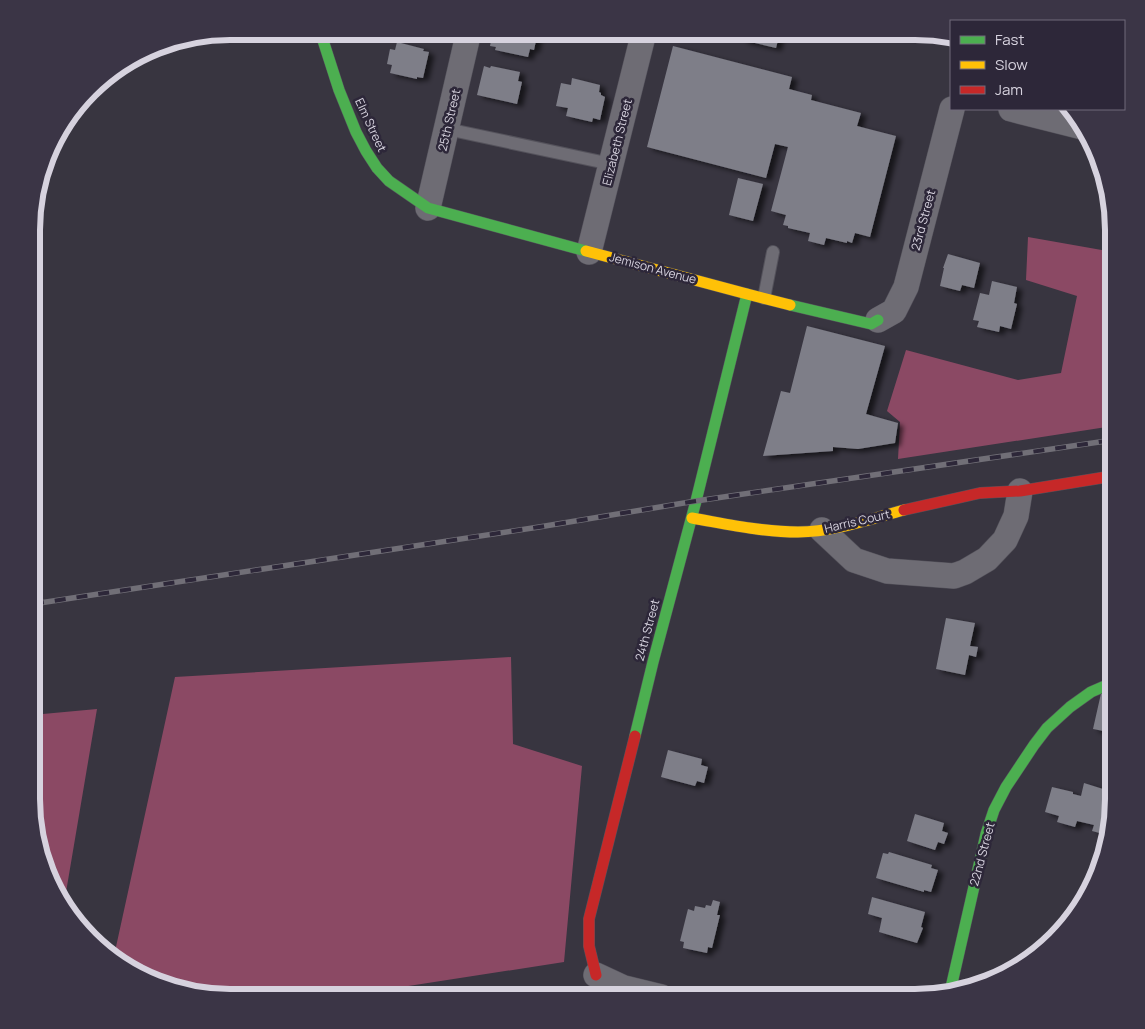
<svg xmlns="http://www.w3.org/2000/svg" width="1145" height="1029" viewBox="0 0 1145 1029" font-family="Manrope,sans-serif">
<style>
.forest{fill:#8b4964}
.building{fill:#7e7e88;filter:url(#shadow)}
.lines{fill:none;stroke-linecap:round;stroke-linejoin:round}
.lane-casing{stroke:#54525b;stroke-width:14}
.street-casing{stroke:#54525b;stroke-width:26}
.fast-casing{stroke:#54525b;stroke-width:12}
.slow-casing{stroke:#54525b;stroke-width:12}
.jam-casing{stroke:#54525b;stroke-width:12}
.lane{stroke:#6e6c74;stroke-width:12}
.street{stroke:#6e6c74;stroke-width:25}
.fast{stroke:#4caf50;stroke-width:11}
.slow{stroke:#ffc107;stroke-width:11}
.jam{stroke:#c62828;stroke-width:11}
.rail-casing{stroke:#716f77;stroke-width:5.5}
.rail{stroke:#2d2739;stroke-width:4;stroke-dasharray:11;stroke-linecap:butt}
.labels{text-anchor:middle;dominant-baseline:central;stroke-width:5;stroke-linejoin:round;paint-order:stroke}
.street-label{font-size:12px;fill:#d6d2de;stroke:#2d2739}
.rim{fill:none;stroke:#d6d2de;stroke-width:6}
</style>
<defs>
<filter id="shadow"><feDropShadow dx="5.5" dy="3" stdDeviation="2.5" flood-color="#0009"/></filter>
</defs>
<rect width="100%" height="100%" fill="#383540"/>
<!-- forest -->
<path class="forest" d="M1028 237 1113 252V426L898 459 900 422 887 411 906 350 1018 380 1061 373 1077 296 1026 280Z
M511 657 513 744 582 766 564 962 331 998H230L142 977 114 956 175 677Z
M97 709 64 904 46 875 32 812V715Z"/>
<!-- building -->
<path class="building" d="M493 31H530L529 35 537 36 534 50 530 49 528 57 495 50 496 47 490 46Z
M744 32H780L776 48 742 40Z
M397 42 424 49 423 51 429 52 423 78 417 77V79L390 73 392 65 387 64 390 49 395 50Z
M673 46 792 77 789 89 812 95 811 100 861 113 857 126 896 136 870 237 855 233 852 243 847 241V243L826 238 824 245 808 241 810 233 788 228V226L783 225 786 215 771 211 788 147 775 144 766 178 647 147Z
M484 66 490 68 491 66 520 72 518 81 522 82 517 104 477 95Z
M572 78 600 85 599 92 601 93V95L605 97 600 120 593 118 592 122 566 116 568 108 556 106 561 83 571 85Z
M1104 175 1105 181 1108 193 1100 191Z
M738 178 763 184 753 221 729 215Z
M1112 209 1113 217V230L1107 229Z
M948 254 980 263 974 288 962 285 960 291 940 286 944 268H943Z
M992 281 1017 287 1014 303 1017 304 1011 329 1000 326 999 332 977 327 979 321 973 320 980 293 989 295Z
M807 326 885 346 866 414 898 423 895 443 858 449 833 447V451L763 456 781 391 790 393Z
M946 618 975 623 970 646 978 647 976 657 969 655 965 675 936 669Z
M1102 689 1114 691V733L1093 729Z
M668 750 702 759 701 765 708 767 704 783 697 781 695 786 661 777Z
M1084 783 1103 789 1102 795 1114 798 1107 835 1092 831 1094 825 1077 821 1075 827 1057 822 1059 816 1045 812 1052 787 1073 792V794L1081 796Z
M915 814 944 823 942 831 948 833 944 844 938 842 935 850 907 841Z
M889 852 932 865 931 868 938 870 931 892 924 890V892L876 878 883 853 888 854Z
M872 897 925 912 921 927 923 928 917 943 879 932 882 918 868 914Z
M713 900 720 902 717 915H720L712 948 708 947 707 953 683 948 684 942 680 941 688 909 694 911 695 906 705 908 706 905 711 906Z"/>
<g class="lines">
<!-- lane casing -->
<g class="lane-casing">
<path id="lane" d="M447 129 611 164
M764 298 773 252"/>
</g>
<!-- street casing -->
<g class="street-casing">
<path id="street" d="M1011 109 1082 127
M428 208 469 31
M589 252 644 32
M878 320 894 311 906 287 952 109
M822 530 854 560 887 571 954 576 965 572 987 559 1005 540 1016 516 1020 491
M596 975 624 988 661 997"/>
</g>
<!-- fast casing -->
<g class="fast-casing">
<path id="fast" d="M320 31 339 90 356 132 366 151 377 168 389 181 428 208 586 251
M790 305 871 324 878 320
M635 736 653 662 696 501 747 294
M950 992 986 834 994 810 1006 787 1034 745 1047 728 1070 707 1091 692 1114 682"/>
</g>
<!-- slow casing -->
<g class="slow-casing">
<path id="slow" d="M586 251 747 294 790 305
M692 518C727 524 763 532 798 532 834 532 870 519 904 510"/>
</g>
<!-- jam casing -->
<g class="jam-casing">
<path id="jam" d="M904 510 980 493 1020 491 1113 476
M596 975 589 946V919L635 736"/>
</g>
<!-- lane -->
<use href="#lane" class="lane"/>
<!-- street -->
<use href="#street" class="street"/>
<!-- fast -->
<use href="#fast" class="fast"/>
<!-- slow -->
<use href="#slow" class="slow"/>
<!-- jam -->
<use href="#jam" class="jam"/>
<!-- rail casing -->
<g class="rail-casing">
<path id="rail" d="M33 604 539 527 696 501 1113 440"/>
</g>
<!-- rail -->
<use href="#rail" class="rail"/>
</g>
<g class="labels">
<!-- street labels -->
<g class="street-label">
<text transform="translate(449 120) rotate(-77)">25th Street</text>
<text transform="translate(371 125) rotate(65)">Elm Street</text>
<text transform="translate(617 142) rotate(-76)">Elizabeth Street</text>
<text transform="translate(923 220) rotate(-75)">23rd Street</text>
<text transform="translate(653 268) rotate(15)">Jemison Avenue</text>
<text transform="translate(857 521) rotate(-13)">Harris Court</text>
<text transform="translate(647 630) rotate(-75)">24th Street</text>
<text transform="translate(982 854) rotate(-75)">22nd Street</text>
</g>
</g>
<!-- crop -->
<path d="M0 0H1145V1029H0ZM230 40H915A190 190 0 0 1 1105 230V799A190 190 0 0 1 915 989H230A190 190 0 0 1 40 799V230A190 190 0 0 1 230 40Z" fill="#3b3546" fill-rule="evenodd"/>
<path class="rim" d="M230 40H915A190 190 0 0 1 1105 230V799A190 190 0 0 1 915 989H230A190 190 0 0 1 40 799V230A190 190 0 0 1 230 40Z"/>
<!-- legend -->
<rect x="950" y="20" width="175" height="90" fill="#2d2739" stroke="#716b7b"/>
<rect x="960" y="36" width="25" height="8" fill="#4caf50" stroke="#716b7b"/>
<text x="995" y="45" font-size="15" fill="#d6d2de">Fast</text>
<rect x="960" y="61" width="25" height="8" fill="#ffc107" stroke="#716b7b"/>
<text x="995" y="70" font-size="15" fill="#d6d2de">Slow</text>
<rect x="960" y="86" width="25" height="8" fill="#c62828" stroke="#716b7b"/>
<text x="995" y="95" font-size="15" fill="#d6d2de">Jam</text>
</svg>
